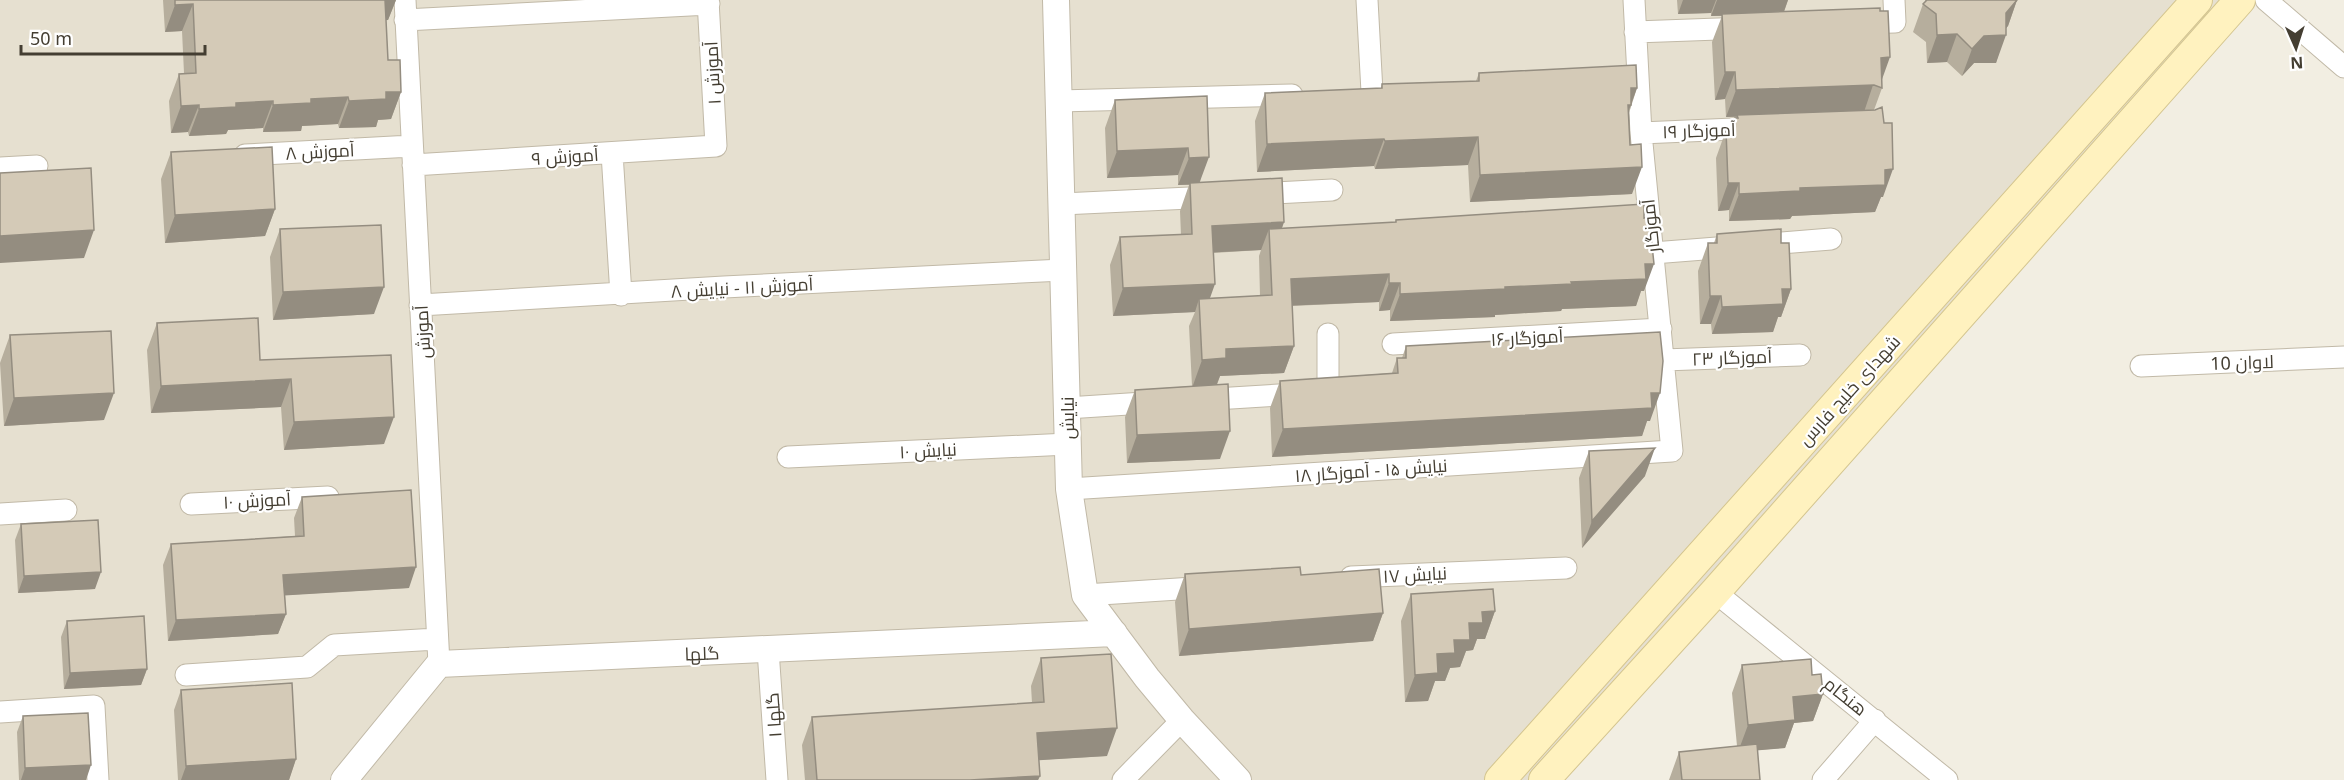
<svg xmlns="http://www.w3.org/2000/svg" width="2344" height="780" viewBox="0 0 2344 780" font-family="'Noto Sans',Cairo,sans-serif">
<style>
.residential{fill:#e6e0d0}
.lines{fill:none;stroke-linecap:round;stroke-linejoin:round}
.minor-casing{stroke:#c1b9a7;stroke-width:23}
.tertiary-casing{stroke:#c1b9a7;stroke-width:28}
.secondary-casing{stroke:#d4c58f;stroke-width:32}
.minor{stroke:#fff;stroke-width:21}
.tertiary{stroke:#fff;stroke-width:26}
.secondary{stroke:#fff2bf;stroke-width:30}
.wall{fill:#b6ae9d;fill-rule:evenodd}
.shaded-wall{fill:#948d80}
.building{fill:#d4cab7;stroke:#948d80;stroke-width:1.5}
.labels{text-anchor:middle;dominant-baseline:central;stroke-width:4.5;stroke-linejoin:round;paint-order:stroke}
.street-label{font-size:18px;fill:#443e32;stroke:#fff}
</style>
<rect width="100%" height="100%" fill="#f2eee2"/>
<!-- residential -->
<path class="residential" d="M0 0H2239L1531 780H0Z"/>
<g class="lines">
<!-- minor casing -->
<g class="minor-casing">
<path id="minor" d="M405 0 439 664
M1367 0 1372 92
M2266 0 2344 67
M405 20 709 4
M1861 23 1895 22 1894 0
M1635 32 1746 28
M1059 101 1292 95
M1641 133 1757 128
M612 153 621 295
M245 155 412 146
M413 165 716 146 708 0
M0 168 37 166
M1254 194 1332 190
M1062 204 1211 197
M1653 253 1831 239
M420 305 724 287 1063 270
M1393 344 1661 329
M1664 360 1800 355
M2141 366 2344 357
M1199 400 1328 392V334
M1067 408 1159 402
M788 457 1068 444
M1069 489 1672 451 1641 133 1634 0
M191 504 328 497
M0 514 66 510
M1351 577 1566 568
M1715 592 1947 780
M1085 595 1209 587
M768 650 777 780
M186 675 307 667 334 645 437 639
M0 712 94 706 98 780
M1123 780 1182 720
M1823 780 1875 720"/>
</g>
<!-- tertiary casing -->
<g class="tertiary-casing">
<path id="tertiary" d="M1056 0 1069 489 1085 595 1147 678 1182 720 1238 780
M344 780 439 664 1114 633"/>
</g>
<!-- secondary casing -->
<g class="secondary-casing">
<path id="secondary" d="M1500 780 2197 0
M1544 780 1715 592 2240 0"/>
</g>
<!-- minor -->
<use href="#minor" class="minor"/>
<!-- tertiary -->
<use href="#tertiary" class="tertiary"/>
<!-- secondary -->
<use href="#secondary" class="secondary"/>
</g>
<!-- wall -->
<path class="wall" d="M163 0H396L388 20H386L388 60 401 92 391 119 378 120 376 127 339 128 338 124 302 126 301 131 263 132V128L228 130 226 134 189 136 188 132 171 133 169 101 179 74 184 73 182 31 165 32Z
M1677 0H1788L1784 12 1882 81V88L1874 110 1883 197H1881L1875 212 1792 216 1790 219 1729 221V210L1718 211 1716 158 1726 130H1731L1735 118 1737 117H1726L1725 99 1715 100 1712 42 1722 16H1711V13L1678 14Z
M1925 0H2017L2008 26 2006 28 1996 63H1974L1962 76 1947 62 1927 63 1926 42 1913 32 1923 4 1925 2Z
M1479 73 1637 88 1629 113 1632 194 1470 202 1468 165 1375 169 1374 166 1257 172 1255 121 1265 93 1381 88 1382 84 1476 81Z
M1207 96 1200 183 1284 222 1282 228 1395 223 1396 220 1644 291H1641L1636 306 1562 309 1561 311 1495 315V317L1390 321V310L1379 311V302L1292 306 1294 346 1284 373 1220 376 1217 385 1220 459 1127 463 1125 417 1135 390 1192 386 1189 326 1195 312 1113 316 1110 265 1120 237 1181 235 1180 211 1189 185H1178V175L1107 178 1105 128 1115 100ZM1261 250 1259 256 1260 296 1210 298 1213 253Z
M171 152 275 209 265 236 165 243 161 179Z
M280 229 374 314 273 320 270 257Z
M1717 234 1781 243 1791 289 1781 317H1778L1773 332 1712 334 1711 324H1700L1698 271 1708 243H1714Z
M157 323 260 360 391 355 384 444 284 450 281 407 151 413 147 350Z
M10 335 104 420 4 426 0 363Z
M1406 346 1650 421H1647L1642 436 1272 457 1270 408 1280 381 1392 373 1397 358H1402Z
M1589 451 1645 476 1582 548 1579 478Z
M302 497 409 588 285 595 286 614 278 634 168 641 163 565 171 544 295 536 294 518Z
M21 524 95 589 18 593 15 540Z
M1185 574 1301 575 1383 613 1373 641 1179 656 1175 602Z
M1411 594 1495 611 1485 639H1477L1473 650 1466 651 1460 667 1450 668 1445 681H1435L1428 701 1405 702 1401 621Z
M67 621 147 669 141 685 64 689 61 637Z
M1041 658 1107 756 1038 760 1040 776 1038 780H805L802 745 812 717 1032 703 1031 686Z
M1742 665 1812 675 1823 694 1813 721 1794 723 1785 748 1757 750 1760 780H1669L1679 752 1737 746 1732 693Z
M181 690 296 759 289 780H178L174 710Z
M23 716 86 780H19L17 732Z"/>
<!-- shaded-wall -->
<path class="shaded-wall" d="M383 0H396L388 20 375 21Z
M1683 0H1716L1711 13 1678 14Z
M1717 0H1788L1783 14 1711 16Z
M2017 0 2008 26 2000 35H2006L1996 63H1974L1962 76 1972 49Z
M193 4 182 31 165 32 175 5Z
M1957 34 1947 62 1927 63 1937 35Z
M1890 57 1880 85H1873L1864 112 1726 117 1736 90 1881 58Z
M1725 72H1735L1725 99 1715 100Z
M1631 88H1637L1621 132Z
M386 92H401L391 119 378 120 376 127 339 128 349 101Z
M348 97 338 124 302 126 301 131 263 132 273 105 311 99Z
M273 101 263 128 228 130 226 134 189 136 199 109 236 103Z
M199 105 188 132 171 133 181 106Z
M1478 137 1468 165 1375 169 1385 141Z
M1384 139 1374 166 1257 172 1267 144Z
M1188 148 1178 175 1107 178 1117 151Z
M1209 157 1199 184 1178 185 1189 158Z
M1642 167 1632 194 1470 202 1480 175Z
M1893 169 1883 197H1881L1875 212 1792 216 1790 219 1729 221 1739 194 1885 170Z
M1728 183H1739L1729 210 1718 211Z
M275 209 265 236 165 243 175 215Z
M1284 222 1274 250 1269 229 1261 250 1202 253 1212 226Z
M94 230 84 258 0 263V236Z
M1645 264H1654L1644 291H1641L1636 306 1562 309 1561 311 1495 315V317L1390 321 1400 294 1505 287 1571 282Z
M1389 274 1379 302 1281 306 1291 279Z
M1389 283H1400L1390 310 1379 311Z
M1215 284 1205 312 1199 299 1195 312 1113 316 1123 288Z
M384 287 374 314 273 320 283 292Z
M1782 289H1791L1781 317H1778L1773 332 1712 334 1722 307Z
M1710 296H1721L1711 324H1700Z
M1294 346 1284 373 1220 376 1216 386 1192 388 1202 360 1226 349Z
M291 379 281 407 151 413 161 386Z
M114 393 104 420 4 426 14 398Z
M1651 393H1660L1650 421H1647L1642 436 1272 457 1283 429Z
M394 417 384 444 284 450 294 422Z
M1230 431 1220 459 1127 463 1137 435Z
M1655 448 1645 476 1582 548 1592 521Z
M416 567 409 588 276 596 283 575Z
M101 572 95 589 18 593 24 576Z
M1495 611 1485 639H1477L1473 650 1466 651 1460 667 1450 668 1445 681H1435L1428 701 1405 702 1415 675 1454 640 1469 623 1482 612Z
M1383 613 1373 641 1179 656 1189 629Z
M286 614 278 634 168 641 176 620Z
M147 669 141 685 64 689 70 673Z
M1823 694 1813 721 1794 723 1785 748 1738 752 1748 725 1793 697Z
M1117 728 1107 756 1027 761 1037 733Z
M296 759 289 780H181L186 766Z
M91 765 86 780H21L25 768Z
M1040 776 1038 780H970Z"/>
<!-- building -->
<path class="building" d="M175 0H385L388 60H400L401 92H386V99L349 101 348 97 311 99V103L273 105V101L236 103V107L199 109V105L181 106 179 74 196 73 193 4 175 5Z
M1927 0H2017L2006 13V35L1984 36 1972 49 1957 34 1937 35 1936 14 1923 4Z
M1880 8V11H1888L1890 57 1881 58 1882 88 1874 85 1736 90 1735 72H1725L1722 14Z
M1636 65 1637 88H1631V105H1628L1630 145 1641 144 1642 167 1480 175 1478 137 1385 141 1384 139 1267 144 1265 93 1382 88V84L1479 81V73Z
M1207 96 1209 157 1189 158 1188 148 1117 151 1115 100Z
M1882 107 1884 123H1892L1893 169 1885 170V185L1800 188V191L1739 194V183H1728L1726 130 1735 129V118H1738L1737 115 1875 110Z
M272 147 275 209 175 215 171 152Z
M91 168 94 230 0 236V173Z
M1282 178 1284 222 1212 226 1215 284 1123 288 1120 237 1192 234 1190 183Z
M1644 204V218L1649 217 1654 264H1645L1646 279 1571 282 1572 284 1505 287V289L1400 294V283H1389V274L1291 279 1294 346 1226 349V358L1202 360 1199 299 1272 295 1269 229 1396 222V220Z
M381 225 384 287 283 292 280 229Z
M1781 229V243H1789L1791 289H1782L1783 304 1722 307 1721 296H1710L1708 243H1717V234Z
M258 318 260 360 391 355 394 417 294 422 291 379 161 386 157 323Z
M111 331 114 393 14 398 10 335Z
M1660 332 1663 361 1660 393H1651L1652 408 1283 429 1280 381 1398 373 1397 358H1406V346Z
M1228 384 1230 431 1137 435 1135 390Z
M1655 448 1592 521 1589 451Z
M411 490 416 567 283 575 286 614 176 620 171 544 304 536 302 497Z
M98 520 101 572 24 576 21 524Z
M1300 567 1301 575 1379 569 1383 613 1189 629 1185 574Z
M1493 589 1495 611 1482 612 1483 623H1469L1470 640H1454L1455 653 1437 654 1438 673 1415 675 1411 594Z
M144 616 147 669 70 673 67 621Z
M1111 654 1117 728 1037 733 1040 776 970 780H817L812 717 1044 702 1041 658Z
M1811 659 1812 675 1821 674 1823 694 1793 697 1795 720 1748 725 1742 665Z
M292 683 296 759 186 766 181 690Z
M88 713 91 765 25 768 23 716Z
M1757 744 1760 780H1682L1679 752Z"/>
<g class="labels">
<!-- street labels -->
<g class="street-label">
<text transform="translate(712 73) rotate(-93)">آموزش ۱</text>
<text transform="translate(1699 130) rotate(-2)">آموزگار ۱۹</text>
<text transform="translate(320 151) rotate(-3)">آموزش ۸</text>
<text transform="translate(565 156) rotate(-4)">آموزش ۹</text>
<text transform="translate(1650 226) rotate(-96)">آموزگار</text>
<text transform="translate(742 287) rotate(-3)">آموزش ۱۱ - نیایش ۸</text>
<text transform="translate(422 332) rotate(-93)">آموزش</text>
<text transform="translate(1527 337) rotate(-3)">آموزگار ۱۶</text>
<text transform="translate(1732 357) rotate(-2)">آموزگار ۲۳</text>
<text transform="translate(2242 362) rotate(-2)">لاوان 10</text>
<text transform="translate(1849 390) rotate(-48)">شهدای خلیج فارس</text>
<text transform="translate(1067 418) rotate(-91)">نیایش</text>
<text transform="translate(928 450) rotate(-3)">نیایش ۱۰</text>
<text transform="translate(1371 470) rotate(-4)">نیایش ۱۵ - آموزگار ۱۸</text>
<text transform="translate(257 500) rotate(-3)">آموزش ۱۰</text>
<text transform="translate(1415 574) rotate(-3)">نیایش ۱۷</text>
<text transform="translate(702 653) rotate(-2)">گلها</text>
<text transform="translate(1846 696) rotate(39)">هنگام</text>
<text transform="translate(773 715) rotate(-94)">گلها ۱</text>
</g>
</g>
<!-- north arrow -->
<g transform="translate(2296 48) rotate(177)" stroke="#ffffff" stroke-width="4.5" paint-order="stroke">
<path d="M0-4.5L10 22L0 15L-10 22Z" fill="#443e32"/>
<text y="-9" font-size="16" font-weight="bold" text-anchor="middle" fill="#443e32">N</text>
</g>
<!-- scale -->
<path d="M21 45v9h184v-9" fill="none" stroke="#443e32" stroke-width="3"/>
<text x="30" y="45" font-size="18" fill="#443e32" stroke="#ffffff" stroke-width="4.5" paint-order="stroke">50 m</text>
</svg>
